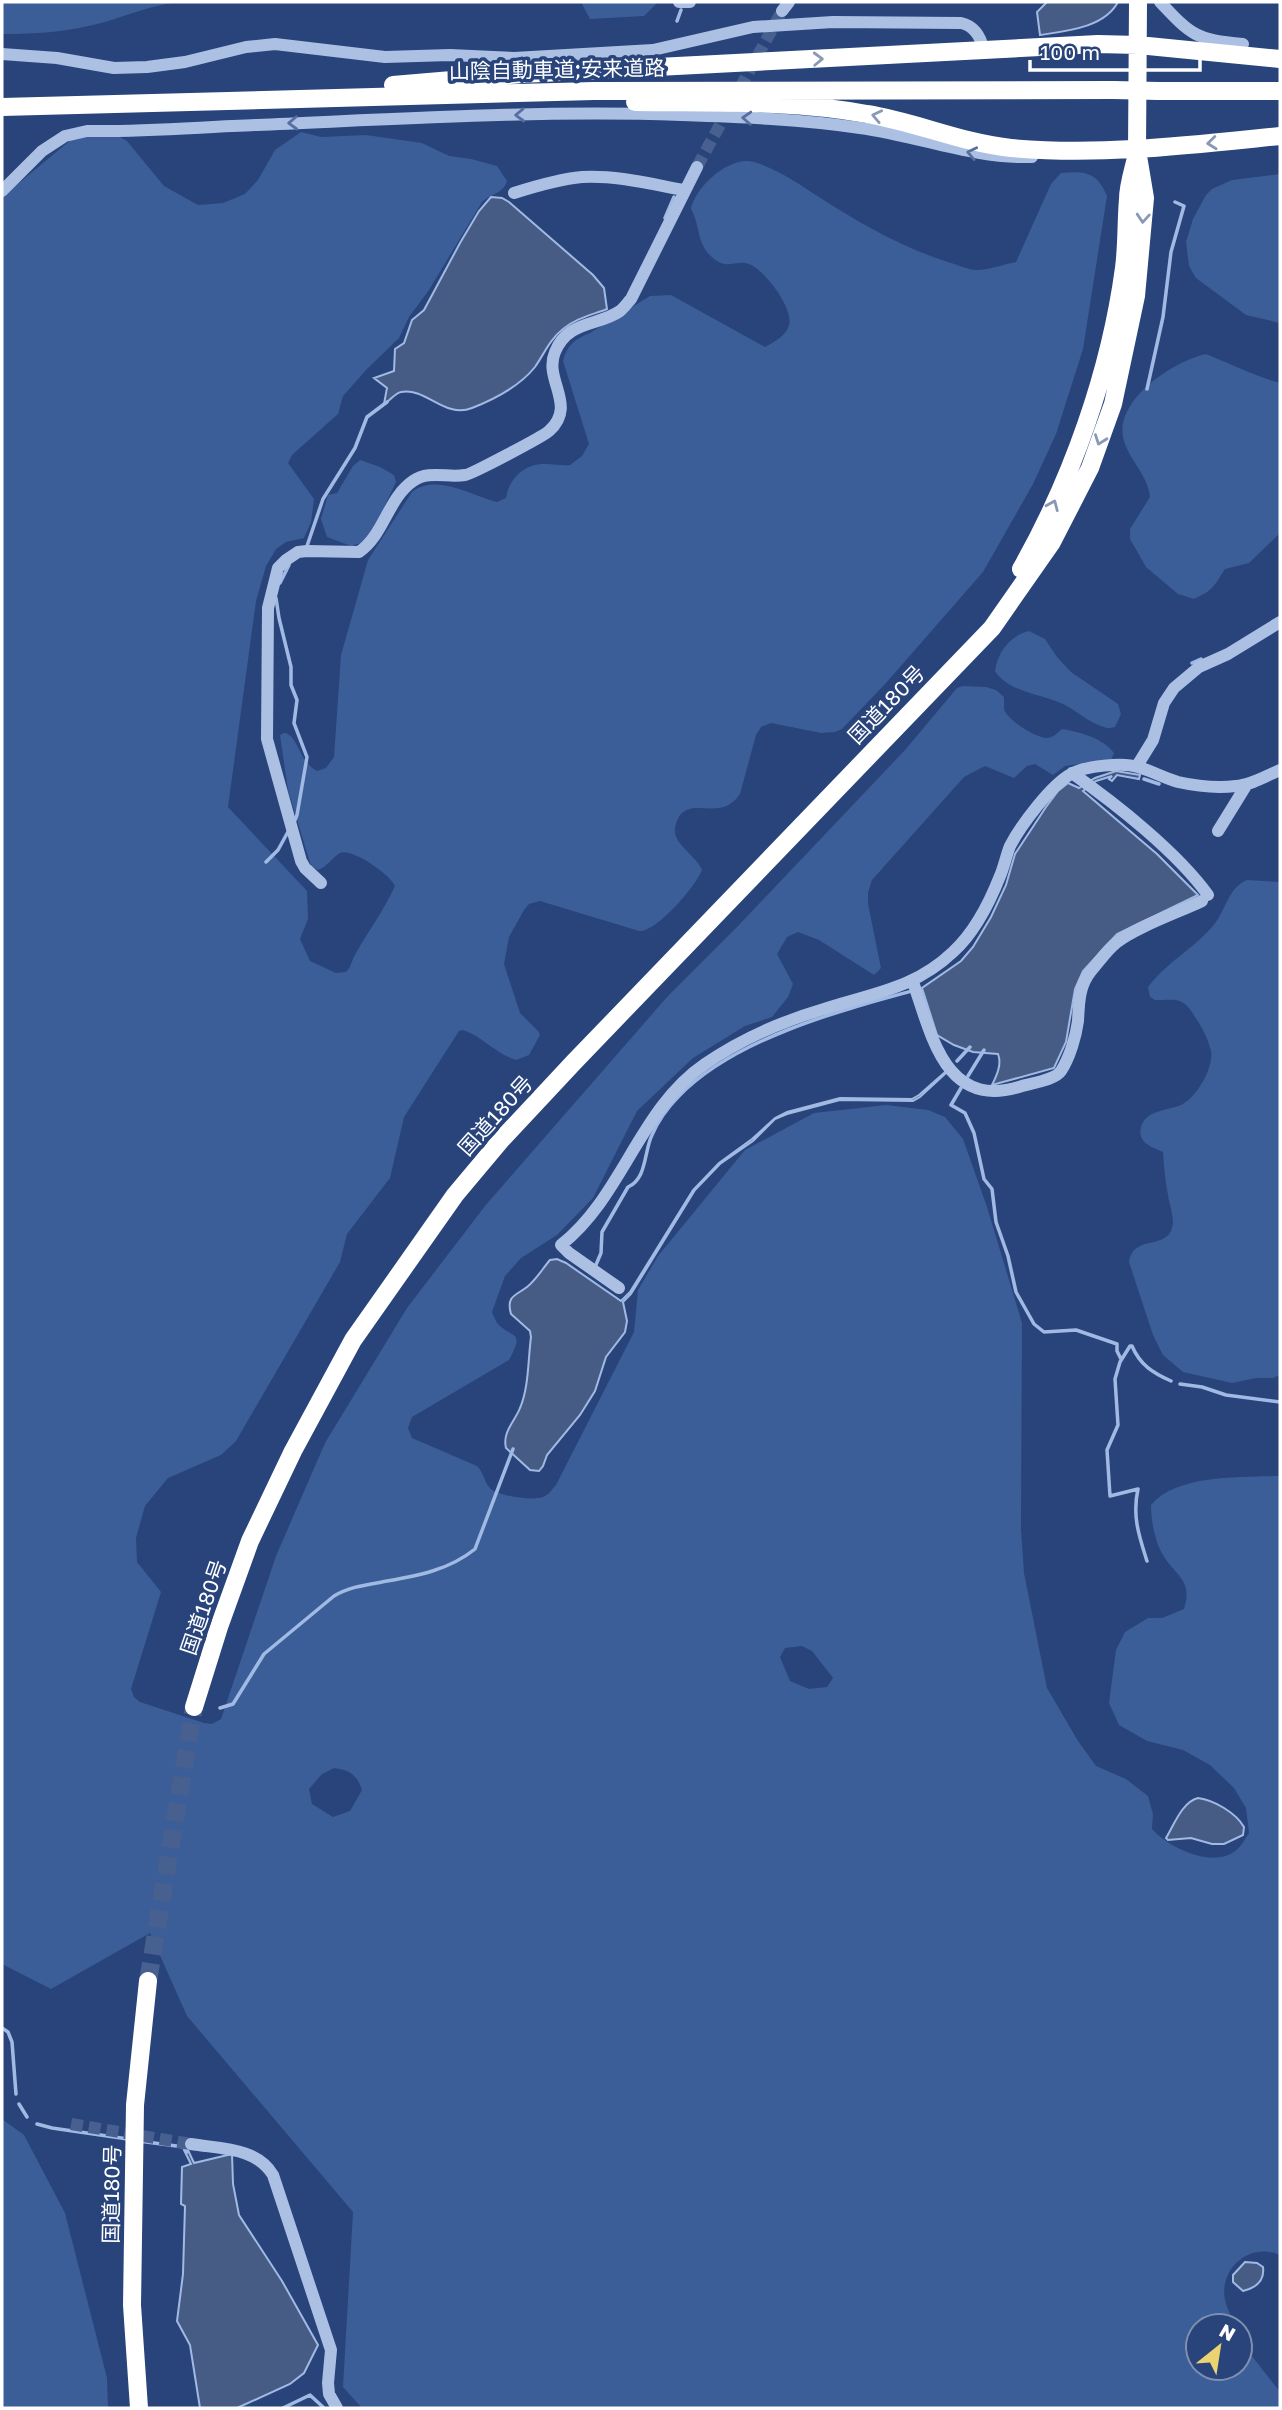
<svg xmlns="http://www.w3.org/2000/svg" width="1282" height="2410" viewBox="0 0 1282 2410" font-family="'Golos Text','Noto Sans JP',sans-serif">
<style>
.green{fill:#3b5d98;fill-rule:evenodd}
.water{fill:#475c84;stroke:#a1bae4;stroke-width:2}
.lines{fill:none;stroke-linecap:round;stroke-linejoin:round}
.stream{stroke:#a1bae4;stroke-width:3.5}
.minor-tunnel{stroke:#48608f;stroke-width:12;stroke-dasharray:12 6;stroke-linecap:butt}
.highway-tunnel{stroke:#48608f;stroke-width:18;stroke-dasharray:18 9;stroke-linecap:butt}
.minor{stroke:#acc0e4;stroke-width:12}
.highway{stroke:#fff;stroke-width:18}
.highway-bridge{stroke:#fff;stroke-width:18}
.oneway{stroke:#8998b6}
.oneway2{stroke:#566fa0}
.labels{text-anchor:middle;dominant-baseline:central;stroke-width:7;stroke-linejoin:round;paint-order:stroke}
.street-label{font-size:21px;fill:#fff;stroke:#28447b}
</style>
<rect width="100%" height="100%" fill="#28447b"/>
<!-- green -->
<path class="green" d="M2 2H181C153 4 127 16 101 23 68 32 36 34 2 34Z
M581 2H658L644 16 590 19Z
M301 132 321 137 366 135 422 143 449 156 471 159 497 166 507 181C503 194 492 193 482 202L429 290 409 317 399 338 367 369 343 396 338 414 292 455 288 463 314 499 311 522 304 538 286 542 276 549 266 566 256 601 228 807 307 891 308 919 300 939 310 961 336 973 346 972C352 966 351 961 356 953 369 930 384 910 395 886 391 875 351 847 340 853 332 858 327 867 318 870L311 866 288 790 280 735 284 733C298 734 298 761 317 771L326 768 334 757 341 655 368 560 412 492C436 473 472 496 497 502L506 498C509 478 525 463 546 464 555 464 562 466 570 465L582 456 589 444 563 361C566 346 576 338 590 333L650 296 671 295 765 347C774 342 786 336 789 325 794 309 764 269 749 264 735 259 728 271 713 258 696 244 701 227 691 209 695 187 730 155 754 162 778 169 799 184 819 197 861 224 901 247 948 262 956 264 966 269 974 270 987 271 1004 264 1016 262L1051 184 1061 173C1086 171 1097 172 1107 196L1083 349 1056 434 1033 484 983 572 886 683 842 729 835 732 821 733 771 723 761 727 756 735 740 794C720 825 686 791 676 824 669 843 696 854 702 870 696 886 656 933 639 931L540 901 529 904 524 910 509 937 504 964 520 1013 538 1031 540 1035 529 1055 516 1060C496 1054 482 1036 463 1030L459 1031 404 1117 390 1178 347 1234 340 1262 236 1441 221 1455 168 1478 145 1506 136 1538 137 1562 161 1592 131 1689 134 1697 140 1702 204 1723 212 1724 221 1719 276 1556 325 1443 407 1308 485 1206 667 997 737 927 905 750 957 688 963 686 986 687 996 690 1004 697C1004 701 1004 705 1004 709 1007 720 1036 738 1047 738 1053 738 1058 732 1062 729 1080 732 1103 738 1114 753L1111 760 1065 766 1053 775 1035 764 1027 766 1014 778 985 766 964 777 872 880 868 893V904L881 968 874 975 819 940 798 932 787 937 777 954 793 984 788 997 772 1017 745 1026 693 1058 637 1111 593 1198 557 1235 521 1258 505 1276 492 1312C492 1313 497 1323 497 1323 511 1339 526 1329 509 1360L412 1417 408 1428 412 1438 477 1466C485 1474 484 1484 492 1490 501 1496 533 1501 543 1497 549 1495 552 1489 556 1485L634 1332 638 1290 658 1256 745 1150 814 1113 886 1105 928 1110 945 1117 963 1139 987 1207 1022 1323 1021 1529 1024 1573 1047 1688 1078 1741 1096 1766 1126 1779 1148 1796 1153 1814 1152 1829C1168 1847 1212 1869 1235 1851 1241 1847 1245 1839 1249 1833L1246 1808 1234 1788 1210 1765 1183 1750 1147 1741 1119 1725 1109 1703 1116 1650 1125 1632 1148 1618H1162L1184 1609C1193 1579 1176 1577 1163 1555 1155 1542 1151 1521 1151 1505 1176 1474 1242 1477 1280 1476V2255C1250 2242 1219 2268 1225 2300 1227 2309 1232 2318 1236 2326H1198V2368H1240V2336L1244 2346 1280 2392V2408H362L343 2387 353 2212 187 2016 150 1933 51 1989 2 1964V197L72 139 91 134 118 136 127 141 164 186 198 205 223 203 245 194 258 180 275 150ZM802 1646 812 1651 833 1678 827 1687 809 1689 790 1681 780 1657 785 1648ZM334 1768C350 1770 357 1775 362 1790L350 1811 333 1817 312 1804 309 1789 322 1774Z
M1280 174V323L1246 315 1196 278 1189 266 1186 242 1193 219 1206 195 1212 189 1232 180Z
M1206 354C1231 364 1255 376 1280 383V533L1249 563 1225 569C1214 586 1214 590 1194 599L1178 594 1146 567 1130 539V529L1150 497C1148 474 1128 460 1123 437 1116 399 1174 361 1206 354Z
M360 460 380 467 394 475 396 482 377 522 365 542 351 546 327 537 321 519 328 495 337 493 353 466Z
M1029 631 1045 639 1057 657 1071 672 1118 704 1121 714 1115 727C1109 728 1109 729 1104 727 1090 723 1078 712 1065 705 1043 694 1009 693 995 671 998 651 1010 636 1029 631Z
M1247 880 1280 882V1375L1273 1378H1256L1232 1383 1183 1372 1163 1355 1153 1335 1129 1262C1134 1232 1171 1253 1173 1222 1173 1214 1169 1203 1168 1195 1165 1181 1164 1167 1163 1152 1152 1147 1137 1143 1141 1127 1146 1110 1166 1111 1181 1105 1196 1098 1214 1068 1211 1051 1208 1039 1202 1027 1195 1017 1183 996 1176 1000 1155 1000L1150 997 1148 987C1167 962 1193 949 1212 927 1226 912 1227 888 1247 880Z
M2 2119 24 2135 65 2213 107 2378 108 2408H2Z"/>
<!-- water -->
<path class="water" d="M1047 2H1118C1104 28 1066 31 1040 35L1037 12Z
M491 197 502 198 509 202 593 275 604 288 607 309C592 315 576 318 563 329 550 339 544 354 535 367 519 387 495 399 472 408 445 419 426 387 401 392 395 393 390 401 384 404L387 388 374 378 394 371 395 349 404 343 412 320 424 310 460 243 479 211Z
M1116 771 1140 775 1139 779 1117 775 1112 781 1109 779 1112 776 1096 781 1083 791 1157 854 1198 895 1117 934 1083 971 1075 989 1066 1042 1054 1068 992 1085C997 1075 1002 1064 998 1054L973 1052 954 1045 937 1035 922 988 961 961 973 947 991 917 1006 885 1015 854 1046 807 1058 791 1068 783 1079 788 1095 778Z
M945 1072 946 1073 920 1097 913 1101 840 1100 787 1114 775 1119 753 1141 720 1164 695 1190 631 1294 623 1302 627 1321 625 1332 606 1357 595 1391 580 1415 547 1455 543 1466 539 1471 530 1470 506 1448C502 1432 515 1421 520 1408 529 1387 528 1359 531 1337L530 1331 511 1314C506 1296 515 1296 527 1287 536 1280 543 1268 550 1260L557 1259 566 1263 621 1301 630 1292 693 1190 719 1163 752 1139 775 1118 787 1112 840 1098 912 1099 919 1095Z
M1198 1798C1214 1800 1236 1813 1244 1827L1243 1835 1224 1844H1212L1191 1838 1168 1840 1166 1838C1174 1825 1182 1802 1198 1798Z
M187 2148 194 2163 232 2154 233 2184 239 2215 282 2281 318 2345 304 2373 290 2384 237 2408H200L190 2345 177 2321 183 2274 185 2206 181 2204 182 2167 191 2164 184 2150Z
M1245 2262 1257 2263 1263 2267C1265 2282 1255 2288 1243 2291L1233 2282V2275Z"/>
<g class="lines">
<!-- stream -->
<path class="stream" d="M677 21 681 10
M665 218 674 197
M1147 389 1163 317 1171 252 1184 206 1175 202
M307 546 323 499 355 448 367 417 387 402
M280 583 289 565
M276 598 279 618 291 667V685L297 700 294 723 307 757 297 815 295 820
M1192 663 1201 659
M1144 779 1159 784
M266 862 278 850 289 830
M957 1061 970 1047
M968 1076 984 1050
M961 1088 951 1105 965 1113 974 1133 984 1179 992 1189 996 1222 1008 1256 1016 1292 1034 1324 1044 1332 1076 1330 1117 1344V1351L1121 1359
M595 1267 601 1253 602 1232 628 1187C647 1179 644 1151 652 1135 658 1121 668 1107 679 1096 734 1039 838 1011 912 991
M1180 1384 1202 1387 1226 1395 1280 1402
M1147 1561C1139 1536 1132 1516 1138 1489L1110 1496 1107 1450 1118 1425 1115 1379 1120 1362 1130 1346H1132C1140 1365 1153 1373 1171 1381
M220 1708 233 1704 264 1654 334 1596C349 1587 365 1585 382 1582 415 1576 448 1571 475 1549L513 1449
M2 2028 8 2032 12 2042 16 2094
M19 2104 27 2117
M37 2124 52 2128 128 2139
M139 2141 184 2147 187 2152
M283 2408 310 2395 324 2408"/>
<!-- minor-tunnel -->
<path class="minor-tunnel" d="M697 167 782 11
M71 2124 191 2144"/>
<!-- highway-tunnel -->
<path class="highway-tunnel" d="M148 1981 194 1707"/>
<!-- minor -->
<path class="minor" d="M679 2H690
M1160 2C1191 35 1196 40 1243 44
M782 11 789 2
M2 54 57 58 114 68 147 67 185 62 246 47 275 44 385 57 450 55 514 58 653 50 753 27 833 22 961 23C975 26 981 37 984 51
M2 191 42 151 65 136 87 131C144 132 200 127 257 125 398 119 540 110 681 115 740 117 801 119 860 128 919 136 973 159 1032 157
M514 193C536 186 559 179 582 177 616 175 651 184 684 190
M1137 766 1153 740 1164 703 1174 688 1199 667 1228 654 1280 622
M1072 773C1116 804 1177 852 1208 895
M1218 831 1247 784
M321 883 305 868 301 861 267 739 268 608 278 568 286 560 298 552 307 551 359 552C384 535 388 498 413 481 429 470 447 478 465 475 470 475 544 436 549 431 578 405 543 380 555 352 568 320 599 326 620 311 624 308 628 302 631 299L697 167
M913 982C932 1037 946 1111 1022 1086 1032 1083 1055 1080 1061 1071 1070 1057 1076 1036 1078 1021 1079 1002 1079 986 1091 971 1099 962 1107 950 1116 943 1134 928 1179 912 1202 901
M619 1288 569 1253 561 1245C623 1196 639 1109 705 1064 740 1040 783 1021 824 1009 873 993 914 989 953 952 975 932 989 904 1000 876 1004 867 1006 856 1010 846 1021 825 1051 785 1071 774 1085 766 1123 762 1138 767 1152 771 1164 778 1178 782 1196 786 1218 788 1236 786 1251 785 1266 776 1280 770
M191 2144C220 2149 256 2147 273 2175L331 2350 328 2383 329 2394 337 2408"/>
<!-- highway -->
<path class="highway" d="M393 85 522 74 1098 44 1138 45 1280 59
M1159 91H1280
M635 102C711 103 792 100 867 114 916 122 962 143 1011 148 1101 156 1191 145 1280 136
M2 107 594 91 1113 90
M1021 569C1072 479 1110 372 1124 268 1127 245 1126 222 1128 199 1128 187 1132 174 1135 162
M194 1707 219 1627 250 1541 293 1451 353 1340 455 1195 502 1139 574 1062 992 628 1052 542 1090 468 1113 404 1136 296 1145 198 1137 150 1138 2
M139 2408 132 2305 135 2105 148 1981"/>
<!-- highway-bridge -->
<path class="highway-bridge" d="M1113 90 1159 91"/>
</g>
<!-- one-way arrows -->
<defs><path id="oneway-chevron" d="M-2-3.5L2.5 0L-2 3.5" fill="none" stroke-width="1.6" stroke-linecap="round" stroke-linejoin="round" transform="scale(1.75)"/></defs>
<g class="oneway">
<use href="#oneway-chevron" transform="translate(818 59) rotate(-2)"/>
<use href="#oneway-chevron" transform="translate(877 116) rotate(-168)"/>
<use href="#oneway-chevron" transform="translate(1212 143) rotate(174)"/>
<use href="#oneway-chevron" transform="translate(1143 218) rotate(94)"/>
<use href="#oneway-chevron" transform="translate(1100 440) rotate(110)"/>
<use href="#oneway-chevron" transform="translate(1053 505) rotate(-67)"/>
</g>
<g class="oneway2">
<use href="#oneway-chevron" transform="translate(520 115) rotate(178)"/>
<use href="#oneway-chevron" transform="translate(747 118) rotate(-177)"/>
<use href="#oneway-chevron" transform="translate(293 123) rotate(178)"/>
<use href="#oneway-chevron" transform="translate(972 153) rotate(-168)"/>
</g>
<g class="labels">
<!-- street labels -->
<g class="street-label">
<text transform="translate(557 69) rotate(-1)">山陰自動車道;安来道路</text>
<text transform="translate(886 704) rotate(-46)">国道180号</text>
<text transform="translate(495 1115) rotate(-48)">国道180号</text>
<text transform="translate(203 1607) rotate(-71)">国道180号</text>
<text transform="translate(111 2194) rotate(-89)">国道180号</text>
</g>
</g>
<!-- border -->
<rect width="1282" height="2410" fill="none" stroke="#ffffff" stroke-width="7"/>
<!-- north arrow -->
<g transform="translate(1219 2347) rotate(30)"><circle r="33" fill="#28447b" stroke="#7e8fb0" stroke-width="2"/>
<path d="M0-5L12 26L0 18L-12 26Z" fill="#ebd372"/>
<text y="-10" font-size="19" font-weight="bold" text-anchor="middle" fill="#ffffff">N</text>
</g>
<!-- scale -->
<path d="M1030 60v10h170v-10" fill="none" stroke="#ffffff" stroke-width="3.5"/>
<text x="1040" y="60" font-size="21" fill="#ffffff" stroke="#28447b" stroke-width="5" paint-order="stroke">100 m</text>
</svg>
